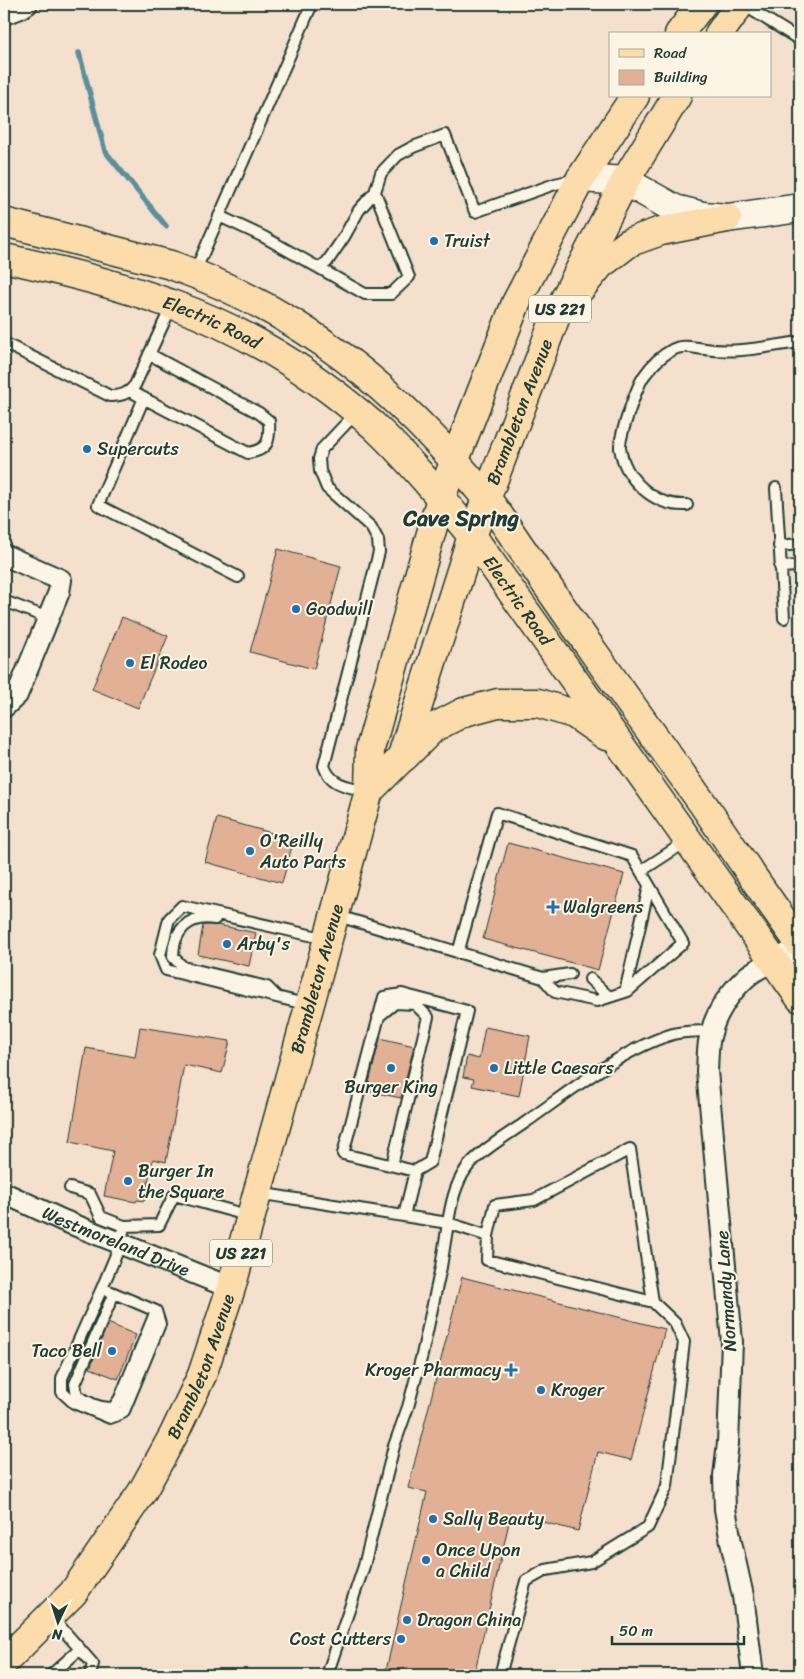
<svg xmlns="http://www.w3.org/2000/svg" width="804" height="1679" viewBox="0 0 804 1679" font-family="Sriracha,sans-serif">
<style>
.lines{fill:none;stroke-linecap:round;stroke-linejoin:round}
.stream{stroke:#5b8f9e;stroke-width:5.5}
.building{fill:#e2b094;stroke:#1f3d34}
.lane-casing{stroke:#1f3d34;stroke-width:14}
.street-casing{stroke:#1f3d34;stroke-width:24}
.secondary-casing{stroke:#1f3d34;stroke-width:31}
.primary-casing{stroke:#1f3d34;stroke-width:31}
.lane{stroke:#fcf5e5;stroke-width:10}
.street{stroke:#fcf5e5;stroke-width:20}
.secondary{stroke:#fcf5e5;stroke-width:28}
.primary{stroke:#fddcac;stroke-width:28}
.poi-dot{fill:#1f6fb2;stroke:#fcf5e5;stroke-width:2}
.labels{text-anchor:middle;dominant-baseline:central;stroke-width:4;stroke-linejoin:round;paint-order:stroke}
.shield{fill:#fcf5e5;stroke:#617469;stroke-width:1}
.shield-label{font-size:16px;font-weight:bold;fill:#1f3d34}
.poi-label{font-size:18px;fill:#1f3d34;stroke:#fcf5e5;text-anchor:start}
.street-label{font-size:18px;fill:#1f3d34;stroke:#fcf5e5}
.district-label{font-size:22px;font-weight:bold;fill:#1f3d34;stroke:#fcf5e5}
</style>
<rect width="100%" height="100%" fill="#f4e0cd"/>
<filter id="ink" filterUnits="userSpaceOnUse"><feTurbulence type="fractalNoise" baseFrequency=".02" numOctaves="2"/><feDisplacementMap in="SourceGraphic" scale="10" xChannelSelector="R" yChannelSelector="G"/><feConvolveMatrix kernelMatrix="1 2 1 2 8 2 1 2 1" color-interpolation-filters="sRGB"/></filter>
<g filter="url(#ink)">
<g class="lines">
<!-- stream -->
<path class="stream" d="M79 53 105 151 166 226"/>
</g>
<!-- building -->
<path class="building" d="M278 549 341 566 314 669 250 652Z
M122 617 168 636 138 708 92 689Z
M217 818 294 839 282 883 205 862Z
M508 843 624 874 598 970 483 939Z
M203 925H218L256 933 249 966 198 955Z
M140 1027 230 1041 222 1073 184 1065 166 1162 153 1159 144 1201 137 1200 136 1202 104 1196 113 1151 70 1142 86 1048 135 1057Z
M485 1027 530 1036 519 1096 472 1086 474 1079 463 1077 467 1056 479 1059Z
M380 1038 414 1046 401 1098 367 1091Z
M462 1277 665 1329 631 1460 598 1452 578 1531 511 1514 474 1675H385L427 1492 408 1488Z
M108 1323 136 1335 118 1379 90 1368Z"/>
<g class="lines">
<!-- lane casing -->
<g class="lane-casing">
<path id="lane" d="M742 4 800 40
M219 216 264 237 319 268 327 262 344 237 359 210 375 192 381 173 398 155 413 147 445 135 475 212 555 184 577 179
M319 268 365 294H391L409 277 375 192
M194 272 201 258 312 4
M4 343 110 396C121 396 128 394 135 385L172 305
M130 391 248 453C269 450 270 440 269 421L259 413 149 354
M144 398 98 505 238 577
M356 413 322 449 319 459 320 471 327 488 371 527 378 540 379 552 324 766C331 786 348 786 366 791
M776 488 784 618
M687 505C655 507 625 480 620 448 619 437 637 386 644 376 651 366 661 356 672 350 683 344 694 348 705 349 737 354 769 346 800 342
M779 546 800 544
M780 567 800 566
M4 601 48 618
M641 871 687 841
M335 915 543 978 555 992 597 1001 628 991 683 943 632 856 497 813 458 953
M215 919C188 914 173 932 173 957L183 967 267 987 276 996
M543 978 570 974
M590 979 609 997
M625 992 649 886
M309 1005 166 970 160 955 169 919 182 906 327 939
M378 1017 395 1003 415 1004 428 1017 392 1165
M70 1188 90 1194 101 1217 124 1226 159 1225 174 1195 250 1216
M258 1193 448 1223C451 1204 455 1185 466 1169 477 1153 509 1134 526 1122 569 1092 622 1049 673 1034 686 1031 698 1031 711 1031
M404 1216 415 1171 343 1154 384 997 402 994 467 1011 430 1162 415 1171
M488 1236 495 1205 534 1200 630 1149 653 1302
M102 1288 156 1311 160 1324 124 1411 118 1415 110 1418 74 1403 62 1392V1378L102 1288 121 1243 124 1226
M114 1293 75 1384 77 1395C87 1402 102 1410 114 1407L120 1398 156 1311
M51 1616 93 1664 90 1675
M51 1675 80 1649
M327 1675 364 1566 394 1446 408 1407 422 1355 441 1267 448 1223 488 1236 487 1260 653 1302 675 1323 684 1342 667 1486 648 1527 591 1562 546 1570 526 1581 500 1675"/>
</g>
<!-- street casing -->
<g class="street-casing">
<g id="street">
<path d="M4 14 18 9 27 4"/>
<path d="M4 555 61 580 59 592 17 695 4 707"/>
<path id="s1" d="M4 1193 62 1220 231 1288"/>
<path d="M753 1675 743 1596 731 1542 725 1509 724 1476 728 1443 732 1342 707 1071C708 1058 707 1045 711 1033 716 1012 732 989 749 975 764 964 784 956 800 947"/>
</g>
</g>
<!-- secondary casing -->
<g class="secondary-casing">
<path id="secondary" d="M581 178 625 181 675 209 703 216 727 218 800 208"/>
</g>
<!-- primary casing -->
<g class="primary-casing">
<g id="primary">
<path d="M679 34 702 4"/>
<path d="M719 34 740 4"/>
<path d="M4 222 171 265C304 312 398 390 486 498 499 514 510 532 522 549 546 584 570 619 595 654 630 704 667 754 703 804 735 851 767 898 800 944"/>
<path id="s2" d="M4 258C60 270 117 284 171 304 245 330 315 374 374 426 410 460 441 498 472 536L800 998"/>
<path d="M580 289 600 265 630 242 661 231 727 218"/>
<path d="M404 757 433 728 464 712 498 703H538L574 714 606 736"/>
<path id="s3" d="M369 791 401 759 472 536 556 316 625 181 677 96"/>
<path id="s4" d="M4 1662 73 1593 142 1492 174 1434 202 1375 231 1288 369 791 370 749 441 498 454 462 516 303 581 178 635 96"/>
</g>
</g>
<!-- lane -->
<use href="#lane" class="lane"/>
<!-- street -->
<use href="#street" class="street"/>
<!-- secondary -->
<use href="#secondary" class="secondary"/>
<!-- primary -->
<use href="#primary" class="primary"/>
</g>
</g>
<!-- markers -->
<g class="poi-dot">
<circle cx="434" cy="241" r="5"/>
<circle cx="87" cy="449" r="5"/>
<circle cx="296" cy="609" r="5"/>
<circle cx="130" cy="663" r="5"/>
<circle cx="250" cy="851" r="5"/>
<path d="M550.5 899.5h5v5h5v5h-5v5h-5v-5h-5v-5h5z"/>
<circle cx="227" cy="944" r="5"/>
<circle cx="391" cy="1068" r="5"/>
<circle cx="494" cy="1068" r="5"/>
<circle cx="128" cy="1181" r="5"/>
<circle cx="112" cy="1351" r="5"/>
<path d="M508.5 1362.5h5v5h5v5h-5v5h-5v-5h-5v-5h5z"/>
<circle cx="541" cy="1390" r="5"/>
<circle cx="433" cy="1519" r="5"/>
<circle cx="426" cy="1560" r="5"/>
<circle cx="407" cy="1620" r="5"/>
<circle cx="401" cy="1639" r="5"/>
</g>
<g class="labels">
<!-- shield labels -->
<g class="shield">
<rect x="529" y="295.5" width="62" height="27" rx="4"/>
<rect x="210" y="1239.5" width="62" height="27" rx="4"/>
</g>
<g class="shield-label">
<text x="560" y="309">US 221</text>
<text x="241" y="1253">US 221</text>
</g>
<!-- poi labels -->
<g class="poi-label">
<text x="444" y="241">Truist</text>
<text x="97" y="449">Supercuts</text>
<text x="306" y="609">Goodwill</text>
<text x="140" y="663">El Rodeo</text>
<text x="260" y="841">O'Reilly<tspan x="260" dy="21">Auto Parts</tspan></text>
<text x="563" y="907">Walgreens</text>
<text x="237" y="944">Arby's</text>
<text x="504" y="1068">Little Caesars</text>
<text x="391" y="1087" text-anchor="middle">Burger King</text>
<text x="138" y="1171">Burger In<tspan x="138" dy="21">the Square</tspan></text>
<text x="102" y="1351" text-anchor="end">Taco Bell</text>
<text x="501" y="1370" text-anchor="end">Kroger Pharmacy</text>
<text x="551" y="1390">Kroger</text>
<text x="443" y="1519">Sally Beauty</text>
<text x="436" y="1550">Once Upon<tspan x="436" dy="21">a Child</tspan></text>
<text x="417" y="1620">Dragon China</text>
<text x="391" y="1639" text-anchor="end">Cost Cutters</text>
</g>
<!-- street labels -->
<g class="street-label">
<text stroke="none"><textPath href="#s2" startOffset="218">Electric Road</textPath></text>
<text stroke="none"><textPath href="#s3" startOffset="412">Brambleton Avenue</textPath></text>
<text stroke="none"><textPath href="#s2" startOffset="638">Electric Road</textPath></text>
<text stroke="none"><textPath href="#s4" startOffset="764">Brambleton Avenue</textPath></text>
<text stroke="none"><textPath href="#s1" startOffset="122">Westmoreland Drive</textPath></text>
<text transform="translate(726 1291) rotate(-94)">Normandy Lane</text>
<text stroke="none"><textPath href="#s4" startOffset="359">Brambleton Avenue</textPath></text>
</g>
<!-- district labels -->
<g class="district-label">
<text x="461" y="518">Cave Spring</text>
</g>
</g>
<!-- margin -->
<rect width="804" height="1679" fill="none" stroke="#fcf5e5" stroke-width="20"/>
<rect x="10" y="10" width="784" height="1659" fill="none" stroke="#1f3d34" stroke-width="2" filter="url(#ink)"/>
<!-- legend -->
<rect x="609" y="32" width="162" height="65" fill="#fcf5e5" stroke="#a4ab9e"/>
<rect x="619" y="49" width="25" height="8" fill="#fddcac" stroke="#a4ab9e"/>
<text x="654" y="58" font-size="15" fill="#1f3d34">Road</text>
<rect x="619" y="70" width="25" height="15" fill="#e2b094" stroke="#a4ab9e"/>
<text x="654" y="82" font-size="15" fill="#1f3d34">Building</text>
<!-- north arrow -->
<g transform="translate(58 1622) rotate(184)" stroke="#fcf5e5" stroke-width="4" paint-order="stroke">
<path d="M0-4L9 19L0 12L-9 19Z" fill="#1f3d34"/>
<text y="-8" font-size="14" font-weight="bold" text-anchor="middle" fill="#1f3d34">N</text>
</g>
<!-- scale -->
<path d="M612 1636v8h132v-8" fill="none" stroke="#1f3d34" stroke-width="2.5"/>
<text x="619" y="1636" font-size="15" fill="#1f3d34" stroke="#fcf5e5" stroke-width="4" paint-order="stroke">50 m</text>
</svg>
